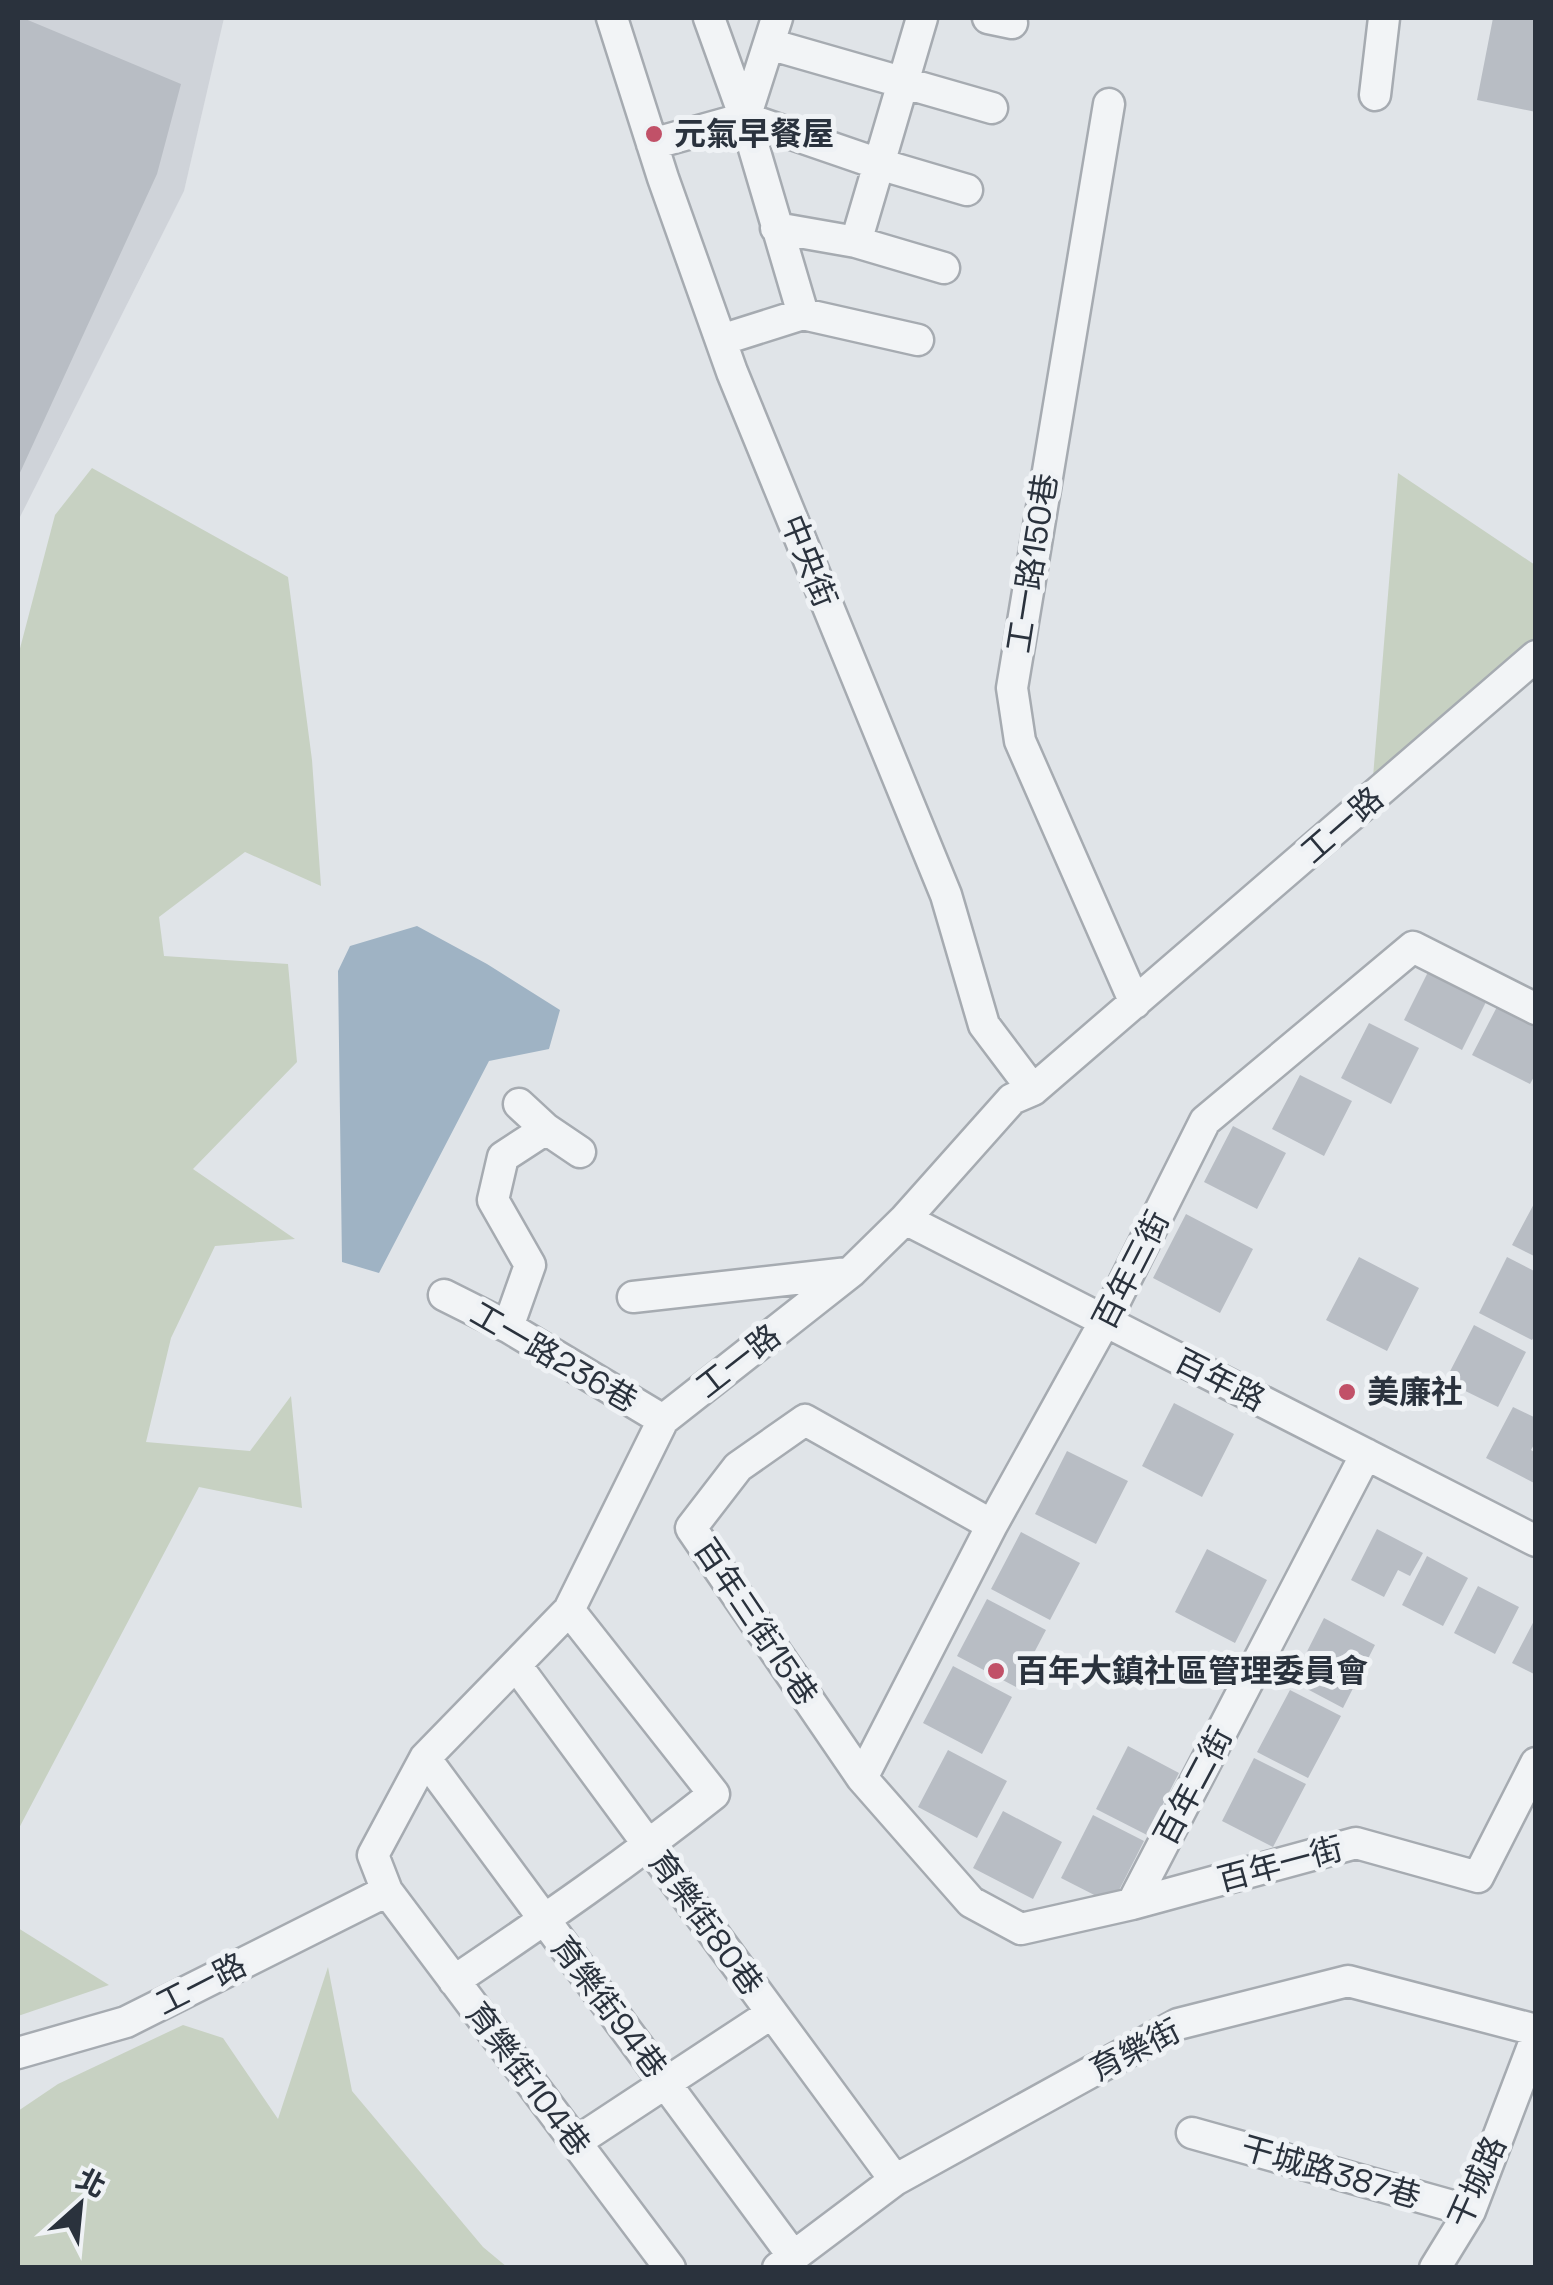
<svg xmlns="http://www.w3.org/2000/svg" width="1553" height="2285" viewBox="0 0 1553 2285" font-family="'Space Grotesk','Noto Sans TC',sans-serif">
<style>
.built{fill:#cfd3d9}
.green{fill:#c7d1c2}
.water{fill:#9fb3c4}
.building{fill:#b8bdc4}
.lines{fill:none;stroke-linecap:round;stroke-linejoin:round}
.minor-casing{stroke:#a6abb1;stroke-width:35}
.minor{stroke:#f2f4f6;stroke-width:30}
.poi-dot{fill:#c15168;stroke:#eff2f5;stroke-width:4}
.labels{text-anchor:middle;dominant-baseline:central;stroke-width:10;stroke-linejoin:round;paint-order:stroke}
.poi-label{font-size:32px;font-weight:bold;fill:#2a323d;stroke:#eff2f5;text-anchor:start}
.street-label{font-size:32px;fill:#2a323d;stroke:#eff2f5}
</style>
<rect width="100%" height="100%" fill="#e0e4e8"/>
<!-- built -->
<path class="built" d="M18 18H224L184 191 18 521Z"/>
<!-- green -->
<path class="green" d="M92 468 288 577 312 760 321 886 245 852 159 917 164 956 288 964 297 1062 193 1169 295 1239 215 1246 171 1338 146 1442 250 1451 291 1396 302 1508 199 1487 18 1830V656L55 515Z
M1398 473 1535 565V648L1373 777Z
M18 1928 109 1985 18 2016Z
M328 1967 352 2091 483 2247 507 2267H18V2111L58 2084 183 2025 223 2038 278 2119Z"/>
<!-- water -->
<path class="water" d="M417 926 487 964 560 1010 549 1049 489 1061 379 1273 342 1262 338 971 350 946Z"/>
<!-- building -->
<path class="building" d="M18 18H23L181 84 157 174 18 477Z
M1493 18H1536V112L1477 100Z
M1430 968 1488 998 1462 1050 1404 1020Z
M1499 1003 1536 1021V1073L1530 1084 1472 1055Z
M1369 1023 1419 1048 1391 1104 1341 1078Z
M1300 1075 1352 1101 1324 1156 1272 1129Z
M1233 1126 1286 1153 1257 1209 1204 1182Z
M1536 1200V1257L1512 1245Z
M1186 1214 1253 1249 1220 1313 1153 1278Z
M1359 1257 1419 1288 1387 1351 1326 1320Z
M1507 1257 1536 1272V1334L1532 1340 1479 1313Z
M1474 1325 1526 1352 1498 1407 1445 1381Z
M1174 1403 1234 1434 1202 1497 1142 1466Z
M1513 1407 1536 1418V1441L1531 1450 1536 1453V1484L1486 1458Z
M1067 1451 1128 1481 1096 1544 1035 1514Z
M1377 1529 1423 1553 1410 1576 1398 1570 1384 1597 1351 1580Z
M1021 1532 1080 1563 1050 1620 991 1589Z
M1207 1549 1267 1580 1235 1643 1175 1612Z
M1427 1556 1468 1578 1443 1626 1402 1605Z
M1478 1586 1519 1607 1495 1654 1454 1633Z
M987 1599 1046 1630 1016 1687 957 1656Z
M1536 1617V1675L1512 1663Z
M1324 1618 1375 1645 1343 1708 1292 1681Z
M953 1666 1012 1697 982 1754 923 1723Z
M1290 1690 1341 1716 1308 1778 1257 1752Z
M1128 1746 1179 1773 1147 1835 1096 1809Z
M948 1750 1007 1781 977 1838 918 1807Z
M1254 1758 1306 1784 1273 1847 1222 1821Z
M1003 1811 1062 1842 1033 1899 973 1868Z
M1093 1815 1144 1841 1112 1904 1061 1878Z"/>
<g class="lines">
<!-- minor casing -->
<g class="minor-casing">
<path id="minor" d="M612 18 663 178 732 372 946 895 984 1025 1033 1090
M709 18 745 118 803 314
M988 18 1012 23
M769 44 992 108
M1375 95 1384 18
M1109 104 1012 688 1020 741 1135 1003
M745 118 879 164 967 190
M745 118 777 18
M652 144 745 118
M776 228 856 242 944 268
M856 242 922 18
M721 340 803 314 918 340
M546 1129 580 1152
M905 1219 1536 1541
M444 1295 508 1327 663 1420
M633 1297 848 1273
M508 1327 530 1265 493 1200 503 1157 546 1129 519 1104
M992 1525 805 1420 738 1467 691 1528 862 1778 971 1902 1021 1929 1132 1904 1356 1843 1478 1877 1536 1763
M516 1665 895 2180
M425 1758 793 2256
M862 1778 992 1525 1105 1321 1205 1121 1413 947 1536 1009
M387 1891 670 2268
M1132 1904 1366 1454
M454 1981C543 1921 630 1861 714 1794L569 1610
M18 2053 126 2022 387 1891 373 1855 425 1758 569 1610 663 1420 851 1272 905 1219 1012 1099 1033 1090 1536 656
M1192 2133 1470 2211
M576 2142 772 2013
M778 2268 895 2180 1178 2024 1348 1981 1536 2030
M1435 2268 1470 2211 1536 2038"/>
</g>
<!-- minor -->
<use href="#minor" class="minor"/>
</g>
<!-- markers -->
<g class="poi-dot">
<circle cx="654" cy="134" r="10"/>
<circle cx="1347" cy="1392" r="10"/>
<circle cx="996" cy="1671" r="10"/>
</g>
<g class="labels">
<!-- poi labels -->
<g class="poi-label">
<text x="674" y="134">元氣早餐屋</text>
<text x="1367" y="1392">美廉社</text>
<text x="1016" y="1671">百年大鎮社區管理委員會</text>
</g>
<!-- street labels -->
<g class="street-label">
<text transform="translate(809 561) rotate(68)">中央街</text>
<text transform="translate(1032 563) rotate(-81)">工一路150巷</text>
<text transform="translate(1342 825) rotate(-41)">工一路</text>
<text transform="translate(1131 1270) rotate(-63)">百年三街</text>
<text transform="translate(554 1357) rotate(30)">工一路236巷</text>
<text transform="translate(738 1361) rotate(-38)">工一路</text>
<text transform="translate(1220 1380) rotate(27)">百年路</text>
<text transform="translate(756 1622) rotate(56)">百年三街15巷</text>
<text transform="translate(1193 1786) rotate(-62)">百年二街</text>
<text transform="translate(1280 1864) rotate(-15)">百年一街</text>
<text transform="translate(706 1923) rotate(54)">育樂街80巷</text>
<text transform="translate(201 1984) rotate(-27)">工一路</text>
<text transform="translate(609 2007) rotate(53)">育樂街94巷</text>
<text transform="translate(1135 2050) rotate(-27)">育樂街</text>
<text transform="translate(528 2079) rotate(53)">育樂街104巷</text>
<text transform="translate(1331 2172) rotate(16)">干城路387巷</text>
<text transform="translate(1477 2182) rotate(-66)">干城路</text>
</g>
</g>
<!-- border -->
<rect width="1553" height="2285" fill="none" stroke="#2a323d" stroke-width="40"/>
<!-- north arrow -->
<g transform="translate(80 2205) rotate(27)" stroke="#eff2f5" stroke-width="8" paint-order="stroke">
<path d="M0-8L18 38L0 25L-18 38Z" fill="#2a323d"/>
<text y="-15" font-size="28" font-weight="bold" text-anchor="middle" fill="#2a323d">北</text>
</g>
</svg>
